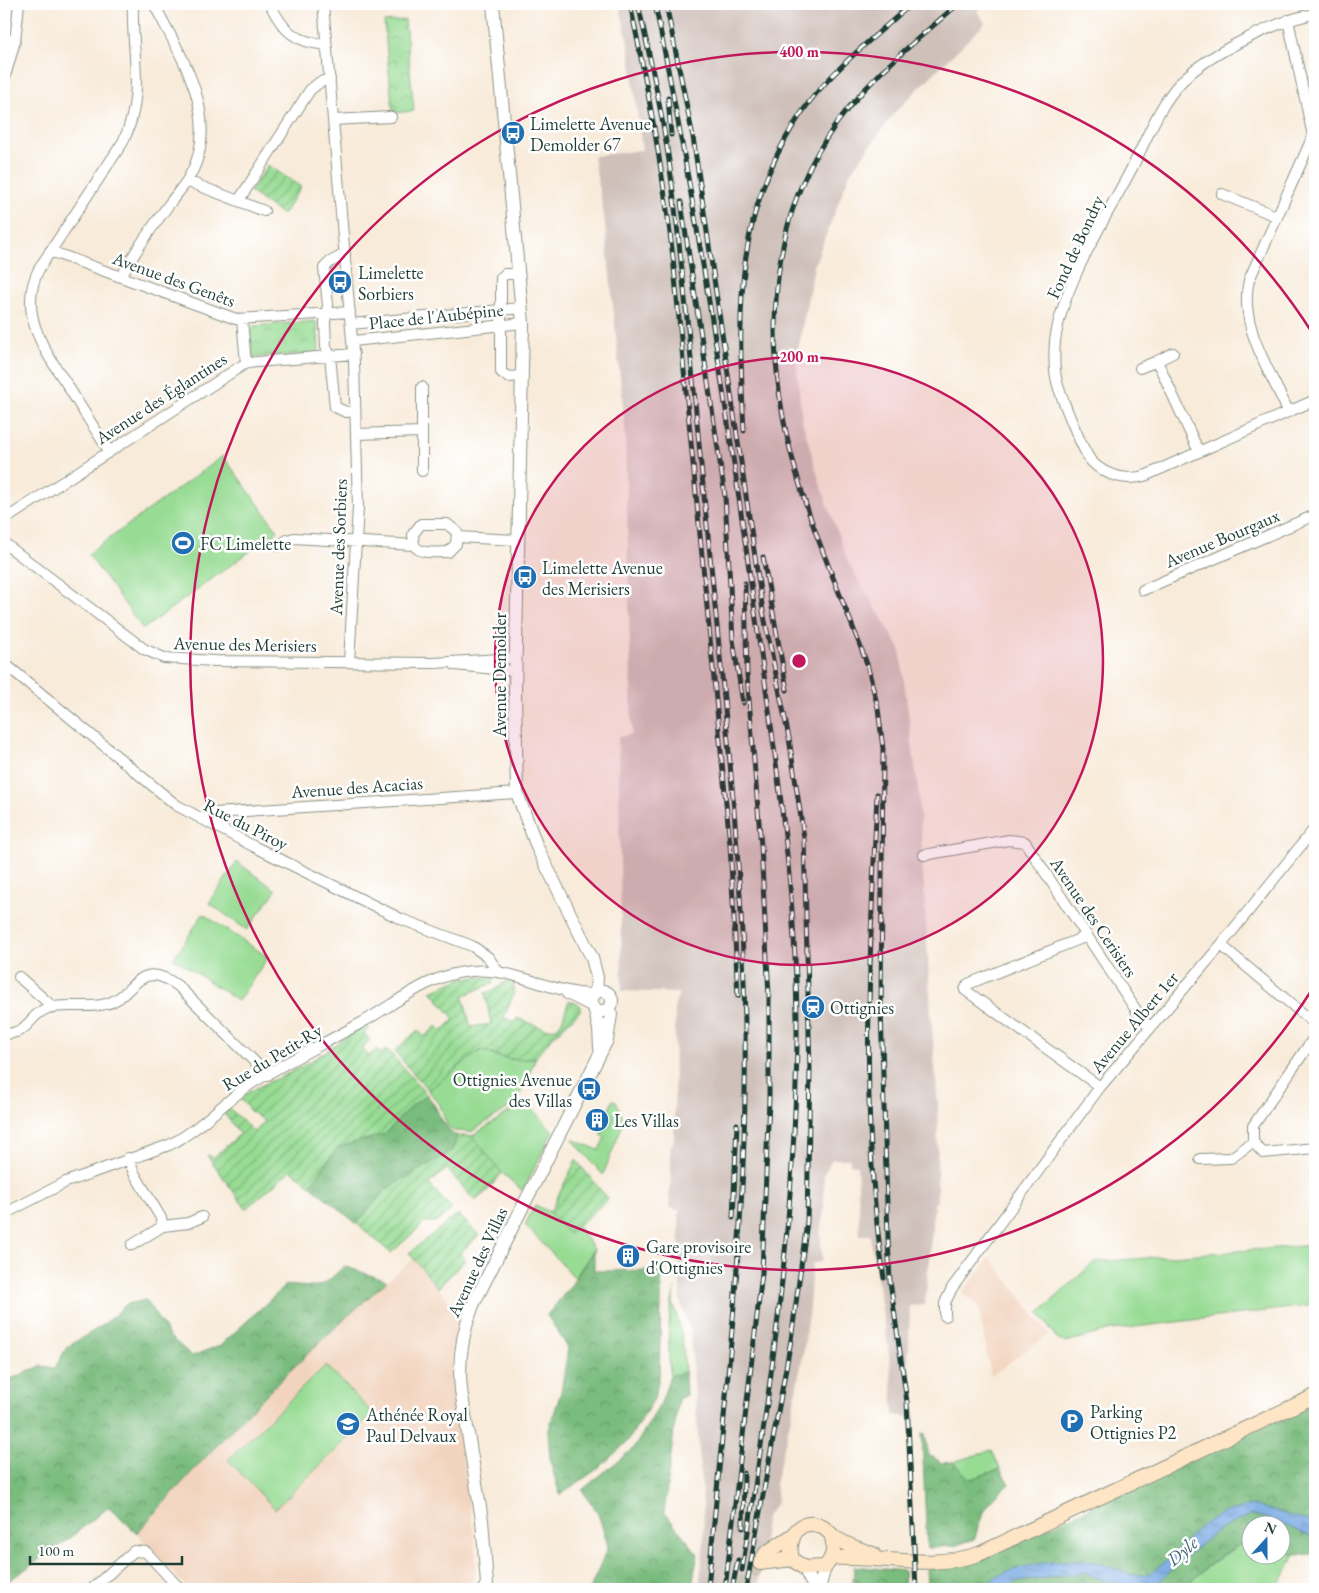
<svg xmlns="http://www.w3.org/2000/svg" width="1319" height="1593" viewBox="0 0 1319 1593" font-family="'EB Garamond',serif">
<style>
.built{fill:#f2d4be}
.industrial{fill:#cfc0ba}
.grass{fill:#98dc94;stroke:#5c8c64}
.forest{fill:url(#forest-crowns);stroke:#4c7c59}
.park{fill:url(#park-crowns);stroke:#5c8c64}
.garden{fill:url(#garden-furrows);stroke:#5c8c64}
.water{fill:url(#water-ripples);stroke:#4c738c}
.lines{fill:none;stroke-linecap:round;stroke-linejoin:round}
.secondary-tunnel{stroke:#cdc8b9;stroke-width:14;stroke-dasharray:14 7;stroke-linecap:butt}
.minor-casing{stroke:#8c9487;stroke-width:12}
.tertiary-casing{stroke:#8c9487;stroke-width:14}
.secondary-casing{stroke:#8c9487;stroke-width:16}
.minor{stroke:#fff;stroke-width:10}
.tertiary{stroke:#fff;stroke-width:12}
.secondary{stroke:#fde5c5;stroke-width:14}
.rail-casing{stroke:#1f3d34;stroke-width:5}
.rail{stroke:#fff;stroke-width:3;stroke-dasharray:9;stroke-linecap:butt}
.ring{fill:none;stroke:#c2185b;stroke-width:2.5}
.labels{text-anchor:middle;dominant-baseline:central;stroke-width:5;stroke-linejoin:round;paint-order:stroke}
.poi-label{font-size:18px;fill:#1f3d34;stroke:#fff;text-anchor:start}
.street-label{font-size:18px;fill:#1f3d34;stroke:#fff}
.water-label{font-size:19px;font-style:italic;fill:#3e6371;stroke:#fff}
.centre{fill:#c2185b;stroke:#fff;stroke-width:2.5}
.ring-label{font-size:15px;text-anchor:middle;font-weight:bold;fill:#c2185b;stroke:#fff;stroke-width:5;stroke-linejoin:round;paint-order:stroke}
</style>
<defs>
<pattern id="forest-crowns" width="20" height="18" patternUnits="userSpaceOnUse" patternTransform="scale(1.25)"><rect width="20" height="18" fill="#7abc7e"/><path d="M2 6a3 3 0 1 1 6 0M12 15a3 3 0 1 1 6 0" fill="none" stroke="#639a68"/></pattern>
<pattern id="park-crowns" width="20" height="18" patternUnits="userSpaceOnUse" patternTransform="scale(1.25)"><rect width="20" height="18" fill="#98dc94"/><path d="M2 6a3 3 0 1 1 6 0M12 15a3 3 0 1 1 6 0" fill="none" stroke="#7bb47a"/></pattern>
<pattern id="garden-furrows" width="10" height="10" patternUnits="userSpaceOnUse" patternTransform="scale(1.25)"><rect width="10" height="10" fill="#98dc94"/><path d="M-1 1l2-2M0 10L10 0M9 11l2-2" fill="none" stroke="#7bb47a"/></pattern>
<pattern id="water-ripples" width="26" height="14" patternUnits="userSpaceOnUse" patternTransform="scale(1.25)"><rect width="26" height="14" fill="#78a9e3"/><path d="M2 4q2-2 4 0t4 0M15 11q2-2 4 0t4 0" fill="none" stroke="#628bb9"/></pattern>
</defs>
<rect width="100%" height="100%" fill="#fff"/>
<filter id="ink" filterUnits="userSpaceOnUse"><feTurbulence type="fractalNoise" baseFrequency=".02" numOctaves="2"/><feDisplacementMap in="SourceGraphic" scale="10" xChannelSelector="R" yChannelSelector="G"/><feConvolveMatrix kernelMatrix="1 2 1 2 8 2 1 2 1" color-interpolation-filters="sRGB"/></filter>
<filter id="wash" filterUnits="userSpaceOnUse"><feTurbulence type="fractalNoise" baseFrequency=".0096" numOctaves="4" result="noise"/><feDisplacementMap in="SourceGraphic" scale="20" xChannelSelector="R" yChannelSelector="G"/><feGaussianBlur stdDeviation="1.12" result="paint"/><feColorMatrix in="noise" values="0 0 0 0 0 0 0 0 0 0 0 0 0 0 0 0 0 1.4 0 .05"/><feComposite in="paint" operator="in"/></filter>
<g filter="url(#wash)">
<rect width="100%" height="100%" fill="#f8ebda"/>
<!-- built -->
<path class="built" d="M990 1257 1049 1334 991 1376 978 1305 962 1293Z
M413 1259 461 1314 452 1354V1385L475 1540 476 1568 470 1589H188L137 1533 185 1478 327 1333Z"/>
<!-- industrial -->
<path class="industrial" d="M619 4H985L977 11 985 23 896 111 850 173 814 266 796 360 802 420 819 480 848 562 900 649 919 797 931 1014 938 1108 937 1201 934 1205 925 1305 910 1306 908 1365 916 1419 894 1415 890 1360 870 1235H860L857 1165 850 1164V1159H832L824 1174V1211L820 1230 822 1261 812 1264 808 1320 802 1360 791 1417 775 1484 777 1502 766 1517 758 1589H699L704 1540 703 1503 690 1330 680 1301 679 1210 670 1208 669 1192 672 1181 670 1149 674 1139 675 1003 679 993 622 991 618 737 632 734 625 427 604 215 593 156 642 150 629 47Z"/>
<!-- grass -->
<path class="grass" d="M223 456 278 531 143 629 88 554Z
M237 862 276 890 247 930 209 903Z
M203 914 268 957 238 1001 174 958Z
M481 1050C499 1058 517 1063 536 1057L524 1087 513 1105 471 1132 454 1131 447 1125 440 1105 428 1090Z
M613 1100 616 1101 624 1121 603 1175 572 1139 599 1150 605 1137 601 1135 611 1115 607 1113Z
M528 1104 553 1131 523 1191 502 1173 472 1136 514 1109Z
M535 1205 550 1212 569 1233 577 1226 594 1249 575 1278 525 1225Z
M1315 1245V1305L1111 1330 1066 1342 1058 1340 1039 1313 1094 1262Z
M675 1288 673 1303 682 1336 685 1372 670 1376C668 1346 667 1317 675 1288Z
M326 1365 373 1414 275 1509 228 1460Z
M992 1450 1000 1469 970 1479 953 1462Z
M1242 1542H1251L1252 1556H1282V1550L1295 1555 1277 1589H1182L1205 1569Z"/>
<!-- forest -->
<path class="forest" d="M427 1095C441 1111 438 1123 457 1136L452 1151 385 1190 357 1224 310 1185 338 1147 385 1134 411 1106Z
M594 1249V1271L662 1270 659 1378 654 1399 627 1442 600 1467 560 1495 550 1461 548 1432 561 1392 568 1348 547 1315 570 1287Z
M344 1266 387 1281C298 1359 215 1444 137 1533L109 1507 63 1543 7 1582 4 1577V1382L41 1366 55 1368 67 1347 103 1325 127 1304 146 1300 169 1336 192 1356 221 1345 286 1285C319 1288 321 1289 344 1266Z
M685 1372 686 1395 678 1399 664 1512 698 1554 691 1589H590L608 1546 598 1513 582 1490 634 1448 661 1403 670 1376Z
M1315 1402V1554L1295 1555 1282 1550V1526H1252L1251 1542C1231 1543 1198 1575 1182 1589H927L926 1569 956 1567 981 1559Z
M922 1434H925L929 1457H934L941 1463 953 1462 970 1479 1000 1469 1009 1484C989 1500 980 1515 975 1539L953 1546 927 1548Z
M854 1566 904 1571 905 1589H888V1587L853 1582Z"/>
<!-- park -->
<path class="park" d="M405 20 414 111 393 113 384 22Z
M314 321 317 323 319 350 316 353 255 357 252 356 250 331 254 326Z"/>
<!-- garden -->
<path class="garden" d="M268 165 301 187 283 215 250 192Z
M480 977 494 979 493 983 463 996 471 1027 491 1024 485 993 499 987 505 981 514 982 513 995 504 1018 515 1022 517 1018 546 1029 557 1028 562 1021 569 1000 581 1006V1010L549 1041 536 1057C517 1063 499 1057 481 1050L428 1090 394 1051 418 1030 424 1037 437 1026 442 1031 454 1019 431 991 463 978Z
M365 1024 369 1029 364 1033 370 1040 362 1048 369 1056 377 1049 381 1054 387 1049 427 1095 411 1106 385 1134 338 1147 310 1185 291 1170 246 1209 207 1155 214 1157 240 1134 223 1112 228 1107 254 1132 264 1121 250 1111 240 1098C256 1086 273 1081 291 1072 318 1059 340 1040 365 1024Z
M457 1136H472L502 1173 486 1192 475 1201 447 1169 429 1184 452 1209 437 1222H425L391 1253 357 1224 385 1190 452 1151Z
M576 1160 608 1199 569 1234 550 1212Z
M458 1214 479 1235 460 1253 465 1260 438 1288 409 1253Z"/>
<!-- water -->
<path class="water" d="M1253 1505 1315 1523V1538L1270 1519 1251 1515 1219 1530 1180 1561 1155 1586 1145 1589 1113 1583 1083 1573 1018 1582 1001 1589H984C995 1565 1071 1557 1095 1562 1110 1565 1127 1577 1143 1575 1162 1573 1187 1536 1204 1524 1219 1513 1235 1509 1253 1505Z"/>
</g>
<g filter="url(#ink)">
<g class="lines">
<!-- secondary-tunnel -->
<path class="secondary-tunnel" d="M737 1589 760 1563"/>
<!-- minor casing -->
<g class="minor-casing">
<path id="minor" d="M270 4C283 31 295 42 326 45
M323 4 354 363 358 507 349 662
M1315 14C1279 19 1207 55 1182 81 1160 103 1147 138 1133 166 1106 218 1063 283 1055 341 1054 354 1054 370 1057 382 1061 397 1083 452 1092 462 1106 476 1128 482 1147 475L1315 400
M1288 20 1313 136 1249 280C1238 324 1270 371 1288 411
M4 39 15 41
M4 80 15 41 19 4
M333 120 391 117
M187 181 264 211
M1222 194 1276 216
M239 200 310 90 320 82 330 79
M50 251 236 319 350 312
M345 254 330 262 324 268 328 305 325 322 326 347 330 356 335 407 346 412 355 411
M519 274H505L501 278V372L508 377 522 376
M121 277C135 251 152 227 170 203 176 195 183 187 188 179 224 120 181 57 154 4
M242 320 246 363
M351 324 522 308
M353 341 523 323
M1173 353 1157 361 1199 452
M1140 368 1157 361
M422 387V471
M356 434 422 432
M109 451C95 429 81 408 68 386 44 350 16 311 40 267L123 142C146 94 131 53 133 4
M4 520 246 363 354 354
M457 537 517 540
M4 543 144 649 164 658 215 661 434 663 516 658
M279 546 287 540 294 538 414 545C420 555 437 552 448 552L456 544 457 532 447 524H421L413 534 414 545
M1143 590 1315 515
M4 663 176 805 253 846 401 919 472 946 488 957 498 971
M455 665 515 671
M201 819 215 813 517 793
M924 855 1009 840 1025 842 1138 1013 1150 1028
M1087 936 968 984 965 990 1100 1087
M1221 945 1315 1024
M19 977 54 1008
M567 994 593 1007
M4 1034C31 1033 28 1015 48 1008 66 1003 87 1009 106 1004 135 997 137 956 178 986L268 1075
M1315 1036 1253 1126V1142L1263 1153 1315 1148
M128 1158 134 1173 161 1218 163 1226
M1200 1159 1231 1158 1253 1142
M4 1214 66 1182 169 1145C201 1129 224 1101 254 1082 288 1061 325 1043 361 1023 397 1003 429 974 472 971 515 967 551 994 594 994
M132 1245 163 1226 188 1223 202 1217
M945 1316V1303L952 1288 1100 1087 1221 945 1315 828
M92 1589 134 1551 146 1552 180 1589"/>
</g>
<!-- tertiary casing -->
<g class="tertiary-casing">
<path id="tertiary" d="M493 4 523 323 515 691 517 793 537 847 592 958 597 977 596 992
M592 1001a10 10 0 1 1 20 0a10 10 0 1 1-20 0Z
M594 1007 599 1029 600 1048
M804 1568 815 1589
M484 1589 487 1584 482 1520 461 1390C458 1360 462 1333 473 1305L607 1040 611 1015 609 1008
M819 1589 825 1567"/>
</g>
<!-- secondary casing -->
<g class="secondary-casing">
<path id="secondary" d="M831 1534C835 1547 834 1557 825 1567L804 1568 792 1559C787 1540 798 1515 822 1527 828 1530 832 1536 837 1539 848 1546 862 1550 873 1554
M832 1558C881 1556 931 1570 979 1554L1315 1396
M760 1563 766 1553 792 1536
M760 1563 792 1559"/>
</g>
<!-- minor -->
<use href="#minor" class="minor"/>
<!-- tertiary -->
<use href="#tertiary" class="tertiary"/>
<!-- secondary -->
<use href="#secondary" class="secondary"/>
<!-- rail casing -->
<g class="rail-casing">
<path id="rail" d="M630 4C648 88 663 172 673 257L730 844 738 996
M638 4C650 56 661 108 669 161 686 285 695 411 708 535 726 721 748 907 745 1094 743 1260 722 1424 708 1589
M655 4C695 198 725 394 752 591 773 741 798 890 797 1041 795 1218 770 1395 742 1570
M666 4 693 137 763 611 789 738 804 838 810 1071 807 1222 791 1340 746 1589
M668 98 671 135
M681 202 725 496 733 640 743 703
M744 431C738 308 732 206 810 101 838 65 877 35 911 4
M763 557 787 690
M877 794C870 957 859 1116 884 1278
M733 1218 737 1124
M743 1528 744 1473
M725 1589 762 1273 769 1098V996L761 846 747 675 745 583
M732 1589 738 1560
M916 1589 907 1402 890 1281 888 1238 881 1009 883 749 878 708 867 664C843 599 813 535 795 468 765 362 764 234 826 139 860 85 911 45 958 4"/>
</g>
<!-- rail -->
<use href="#rail" class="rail"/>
</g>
</g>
<!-- distance rings -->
<circle cx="799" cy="661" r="304" fill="#c2185b" fill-opacity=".12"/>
<g class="ring">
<circle cx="799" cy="661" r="304"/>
<path d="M1313 988A609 609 0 1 1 1313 334"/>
</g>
<!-- icons -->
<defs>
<g id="bus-disc" transform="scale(1.25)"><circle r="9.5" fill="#1f6fb2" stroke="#fff"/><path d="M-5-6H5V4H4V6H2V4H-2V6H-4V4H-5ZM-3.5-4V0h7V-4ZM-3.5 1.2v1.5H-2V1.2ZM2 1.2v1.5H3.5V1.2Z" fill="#fff"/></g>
<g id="stadium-disc" transform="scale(1.25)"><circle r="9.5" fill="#1f6fb2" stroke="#fff"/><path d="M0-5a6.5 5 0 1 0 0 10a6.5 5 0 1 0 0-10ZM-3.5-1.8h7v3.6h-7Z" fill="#fff"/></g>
<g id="station-disc" transform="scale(1.25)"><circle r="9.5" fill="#1f6fb2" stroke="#fff"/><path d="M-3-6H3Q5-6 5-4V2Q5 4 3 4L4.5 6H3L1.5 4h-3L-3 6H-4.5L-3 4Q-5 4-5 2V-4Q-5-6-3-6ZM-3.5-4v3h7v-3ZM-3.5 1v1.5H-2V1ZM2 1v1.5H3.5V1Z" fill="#fff"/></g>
<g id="building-disc" transform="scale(1.25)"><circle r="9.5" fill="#1f6fb2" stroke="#fff"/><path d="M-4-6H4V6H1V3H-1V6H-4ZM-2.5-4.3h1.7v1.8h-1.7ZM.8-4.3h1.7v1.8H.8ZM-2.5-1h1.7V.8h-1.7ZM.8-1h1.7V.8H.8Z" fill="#fff"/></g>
<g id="parking-disc" transform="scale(1.25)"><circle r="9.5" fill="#1f6fb2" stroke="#fff"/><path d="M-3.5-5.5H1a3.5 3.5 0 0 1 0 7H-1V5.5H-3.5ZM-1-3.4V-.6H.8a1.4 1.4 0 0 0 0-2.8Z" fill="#fff"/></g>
<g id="school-disc" transform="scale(1.25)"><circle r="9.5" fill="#1f6fb2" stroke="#fff"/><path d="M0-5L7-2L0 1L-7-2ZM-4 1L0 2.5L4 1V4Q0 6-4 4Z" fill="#fff"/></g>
</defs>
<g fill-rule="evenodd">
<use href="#bus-disc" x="513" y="133"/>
<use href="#bus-disc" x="340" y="282"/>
<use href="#stadium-disc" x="183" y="543"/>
<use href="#bus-disc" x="525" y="577"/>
<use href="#station-disc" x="813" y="1007"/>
<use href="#bus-disc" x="589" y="1089"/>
<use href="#building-disc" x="597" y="1120"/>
<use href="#building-disc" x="628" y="1256"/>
<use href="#parking-disc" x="1072" y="1421"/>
<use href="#school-disc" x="348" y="1424"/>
</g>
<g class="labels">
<!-- poi labels -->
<g class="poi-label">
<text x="530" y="123">Limelette Avenue<tspan x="530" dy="21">Demolder 67</tspan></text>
<text x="358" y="272">Limelette<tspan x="358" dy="21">Sorbiers</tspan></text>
<text x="200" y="543">FC Limelette</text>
<text x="542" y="567">Limelette Avenue<tspan x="542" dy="21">des Merisiers</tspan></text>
<text x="830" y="1007">Ottignies</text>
<text x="572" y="1079" text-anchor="end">Ottignies Avenue<tspan x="572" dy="21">des Villas</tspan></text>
<text x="614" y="1120">Les Villas</text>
<text x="646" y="1246">Gare provisoire<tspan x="646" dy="21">d'Ottignies</tspan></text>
<text x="1090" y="1411">Parking<tspan x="1090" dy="21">Ottignies P2</tspan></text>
<text x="366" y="1414">Athénée Royal<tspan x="366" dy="21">Paul Delvaux</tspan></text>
</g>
<!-- street labels -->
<g class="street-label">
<text transform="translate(1075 247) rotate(-65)">Fond de Bondry</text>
<text transform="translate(174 279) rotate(20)">Avenue des Genêts</text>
<text transform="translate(436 316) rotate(-6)">Place de l'Aubépine</text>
<text transform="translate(161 398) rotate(-33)">Avenue des Églantines</text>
<text transform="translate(1222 538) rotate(-23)">Avenue Bourgaux</text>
<text transform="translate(338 547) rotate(-88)">Avenue des Sorbiers</text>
<text transform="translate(245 644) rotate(1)">Avenue des Merisiers</text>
<text transform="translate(499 675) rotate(-90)">Avenue Demolder</text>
<text transform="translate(357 787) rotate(-4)">Avenue des Acacias</text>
<text transform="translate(246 824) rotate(27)">Rue du Piroy</text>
<text transform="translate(1094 917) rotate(56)">Avenue des Cerisiers</text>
<text transform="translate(1134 1022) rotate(-50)">Avenue Albert 1er</text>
<text transform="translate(272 1057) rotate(-31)">Rue du Petit-Ry</text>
<text transform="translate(477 1262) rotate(-65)">Avenue des Villas</text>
</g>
<!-- water labels -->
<g class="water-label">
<text transform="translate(1182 1551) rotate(-40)">Dyle</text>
</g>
</g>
<circle cx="799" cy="661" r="8" class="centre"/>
<g class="ring-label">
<text x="799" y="57">400 m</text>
<text x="799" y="362">200 m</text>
</g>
<!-- margin -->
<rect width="1319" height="1593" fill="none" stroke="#fff" stroke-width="20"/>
<!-- north arrow -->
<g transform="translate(1266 1540) rotate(21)"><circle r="24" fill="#ffffff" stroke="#a5b1ae"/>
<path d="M0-4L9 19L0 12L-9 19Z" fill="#1f6fb2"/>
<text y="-8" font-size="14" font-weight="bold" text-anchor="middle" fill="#1f3d34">N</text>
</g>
<!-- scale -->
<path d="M30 1556v8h152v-8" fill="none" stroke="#1f3d34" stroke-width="2.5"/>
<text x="38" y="1556" font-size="15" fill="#1f3d34" stroke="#ffffff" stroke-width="4" paint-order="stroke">100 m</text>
</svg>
